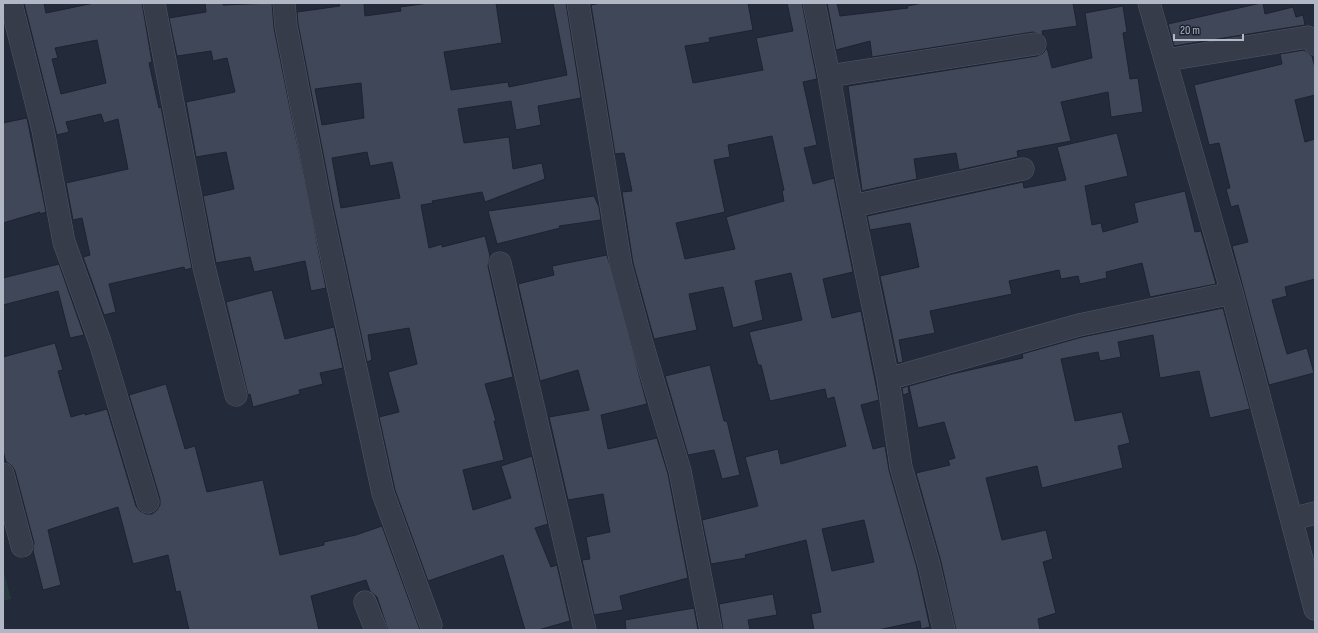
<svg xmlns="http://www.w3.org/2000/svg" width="1318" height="633" viewBox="0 0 1318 633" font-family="'Sofia Sans Condensed',sans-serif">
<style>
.green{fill:#28393e}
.building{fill:#404759;stroke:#1e2331;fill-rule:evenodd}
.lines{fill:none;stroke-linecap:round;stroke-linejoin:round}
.minor-casing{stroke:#525765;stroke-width:23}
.minor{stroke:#373c4a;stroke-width:22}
</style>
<rect width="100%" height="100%" fill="#232a39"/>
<!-- green -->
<path class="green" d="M3 569 11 599 3 601Z"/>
<!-- building -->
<path class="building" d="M24 3H44L46 13 94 3H142L152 62 149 63 159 108 161 107 192 268 185 270 184 267 109 284 116 312 104 315 83 257 90 255 82 218 73 220 66 183 128 169 118 119 104 123 101 114 66 122 69 132 57 135ZM97 40 106 83 61 94 52 59 58 58 55 48Z
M205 3H223V5L272 3 274 28 326 288 311 291 305 261 254 272 250 257 216 263 203 196 234 189 226 152 196 157 186 102 235 92 227 58 213 61 211 51 177 56 169 18 206 12Z
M339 3H364L365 16 401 11 400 7 429 3H496L502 43 444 52 451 90 508 82 509 87 567 75 553 3H566L581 98 538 106 541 125 516 130 511 101 458 109 464 143 509 137 513 169 542 163 545 179 485 202 482 192 432 201 433 203 421 205 429 248 442 244V247L485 236 490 256 488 266 513 377 485 384 496 421H494L504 460 463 470 473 510 511 498 501 466 532 456 548 524 535 528 551 567 557 565 570 621 538 630H525L503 555 428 581 395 490 379 417 399 412 388 372 417 364 409 328 368 335 372 360 367 362 333 205 298 24 297 12 340 6ZM361 83 364 118 322 125 315 89ZM367 152 370 166 392 162 400 198 341 208 332 158Z
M601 3H748L753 30 709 38 710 42 685 46 693 83 763 70 756 38 793 31 787 3H802L817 79 803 82 817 145 804 148 813 184 834 178 853 272 823 279 832 318 861 311 879 400 861 405 873 449 885 446 889 470 917 568 930 627 921 629 920 621 878 630H814L811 614 821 612 806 540 745 555 746 558 711 564 702 520 758 506 745 457 778 449 781 464 846 446 834 397 827 399 825 389 770 401 761 365H758L749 332 802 320 791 273 755 281 763 320 733 328 723 287 689 294 697 330 654 339 633 263 622 192 632 191 624 153 615 154 591 5ZM772 136 784 190 782 191 784 201 726 217 735 249 685 259 676 223 725 212 714 160 730 157 728 145ZM864 520 874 562 832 571 822 529Z
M827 3H837L840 16 908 8 907 6 923 3H1073L1077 26 1042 31 1043 35 1033 32 872 57 870 41 836 50Z
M1261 3H1263L1265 14 1293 7 1296 17 1303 15 1305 25 1174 46 1168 24Z
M1123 6 1127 32 1123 33 1130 79 1138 78 1143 112 1111 117 1108 92 1061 102 1071 141 1017 151 1018 157 959 170 956 153 914 159 917 179 862 191 848 86 1037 56 1043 53 1047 48 1052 68 1092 58 1085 13Z
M1304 50 1312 56 1315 68V95L1295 100 1305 142 1315 139V279L1285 287 1287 296 1272 300 1287 354 1307 348 1314 373 1269 385 1232 246 1248 242 1238 205 1231 207 1226 189 1230 188 1219 143 1209 145 1194 85 1282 64 1280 54Z
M27 118 46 212 40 214V212L3 223V123Z
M1117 133 1128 176 1085 186 1092 225 1101 223 1103 232 1138 222 1134 203 1185 191 1195 232 1201 231 1216 284 1150 297 1142 263 1106 272 1107 278 1080 284 1078 276 1061 279 1059 270 1009 281 1012 294 930 311 935 333 899 340 903 362 898 363 880 276 919 267 910 223 870 230 867 216 1023 182 1024 188 1066 180 1057 147Z
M594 196 599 207 601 220 559 226 560 228 497 244 488 211Z
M607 255 647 404 601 415 608 449 657 438 668 474 688 578 620 596 623 610 594 615 582 560 590 559 586 537 610 532 603 494 568 500 549 417 589 410 578 370 540 381 518 284 554 275 552 266Z
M59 264 84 335 70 338 58 291 3 305V278Z
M272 290 285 339 334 327 343 368 320 373 323 384 299 390 300 394 253 407 250 394 248 395 226 302Z
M1223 308 1250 409 1210 418 1199 371 1160 378 1153 335 1118 342 1121 357 1100 361 1098 352 1061 359 1075 421 1122 412 1130 443 1118 446 1123 468 1042 488 1037 466 986 478 1002 540 1046 530 1053 559 1043 562 1056 613 1038 619 1040 630H956L941 562 916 473 950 465 948 460 955 458 944 422 918 428 909 386 952 374 1023 358 1022 354 1082 337Z
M55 343 63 370 58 371 71 417 85 413V415L107 409 136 506 140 511 146 514H152L157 510 160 505V499L129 395 166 384 185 449 195 446 207 492 263 480 280 555 324 545V542L356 535 382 526 420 630H388L377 597 370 591 366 580 311 596 319 630H189L180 591 176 592 168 555 133 564 118 507 48 530 61 585 43 590 33 551 34 543 15 471 12 466 6 462 3 451V357Z
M710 365 724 421H727L740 475 722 479 714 450 688 455 665 376Z
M908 386 909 393 903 395 902 388Z
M773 594 777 615 748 620 750 630H723L719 604Z
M694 608 698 630H626L625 620Z"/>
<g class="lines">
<!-- minor casing -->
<g class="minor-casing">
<path id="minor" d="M11 3 43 130 64 242 100 342 148 502
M154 3 204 267 236 395
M284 3 286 26 321 208 383 493 431 625
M578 3 621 266 643 347 680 471 711 630
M814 3 829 76 847 180 888 379 901 467 929 565 944 630
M1149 3 1232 293 1315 609
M1166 60 1308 37 1313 40 1315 44
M829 76 1035 44
M853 206 1023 169
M500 263 585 630
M888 379 1079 325 1232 293
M3 474 22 546
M1292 519 1315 513
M365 602 376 630"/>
</g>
<!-- minor -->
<use href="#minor" class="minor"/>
</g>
<!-- border -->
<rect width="1318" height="633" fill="none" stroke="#b2b7c6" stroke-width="8"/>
<!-- scale -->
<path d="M1174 34v6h69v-6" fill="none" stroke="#b2b7c6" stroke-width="2"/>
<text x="1180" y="34" font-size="12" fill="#b2b7c6" stroke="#1c212f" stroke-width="3" paint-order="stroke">20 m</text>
</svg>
